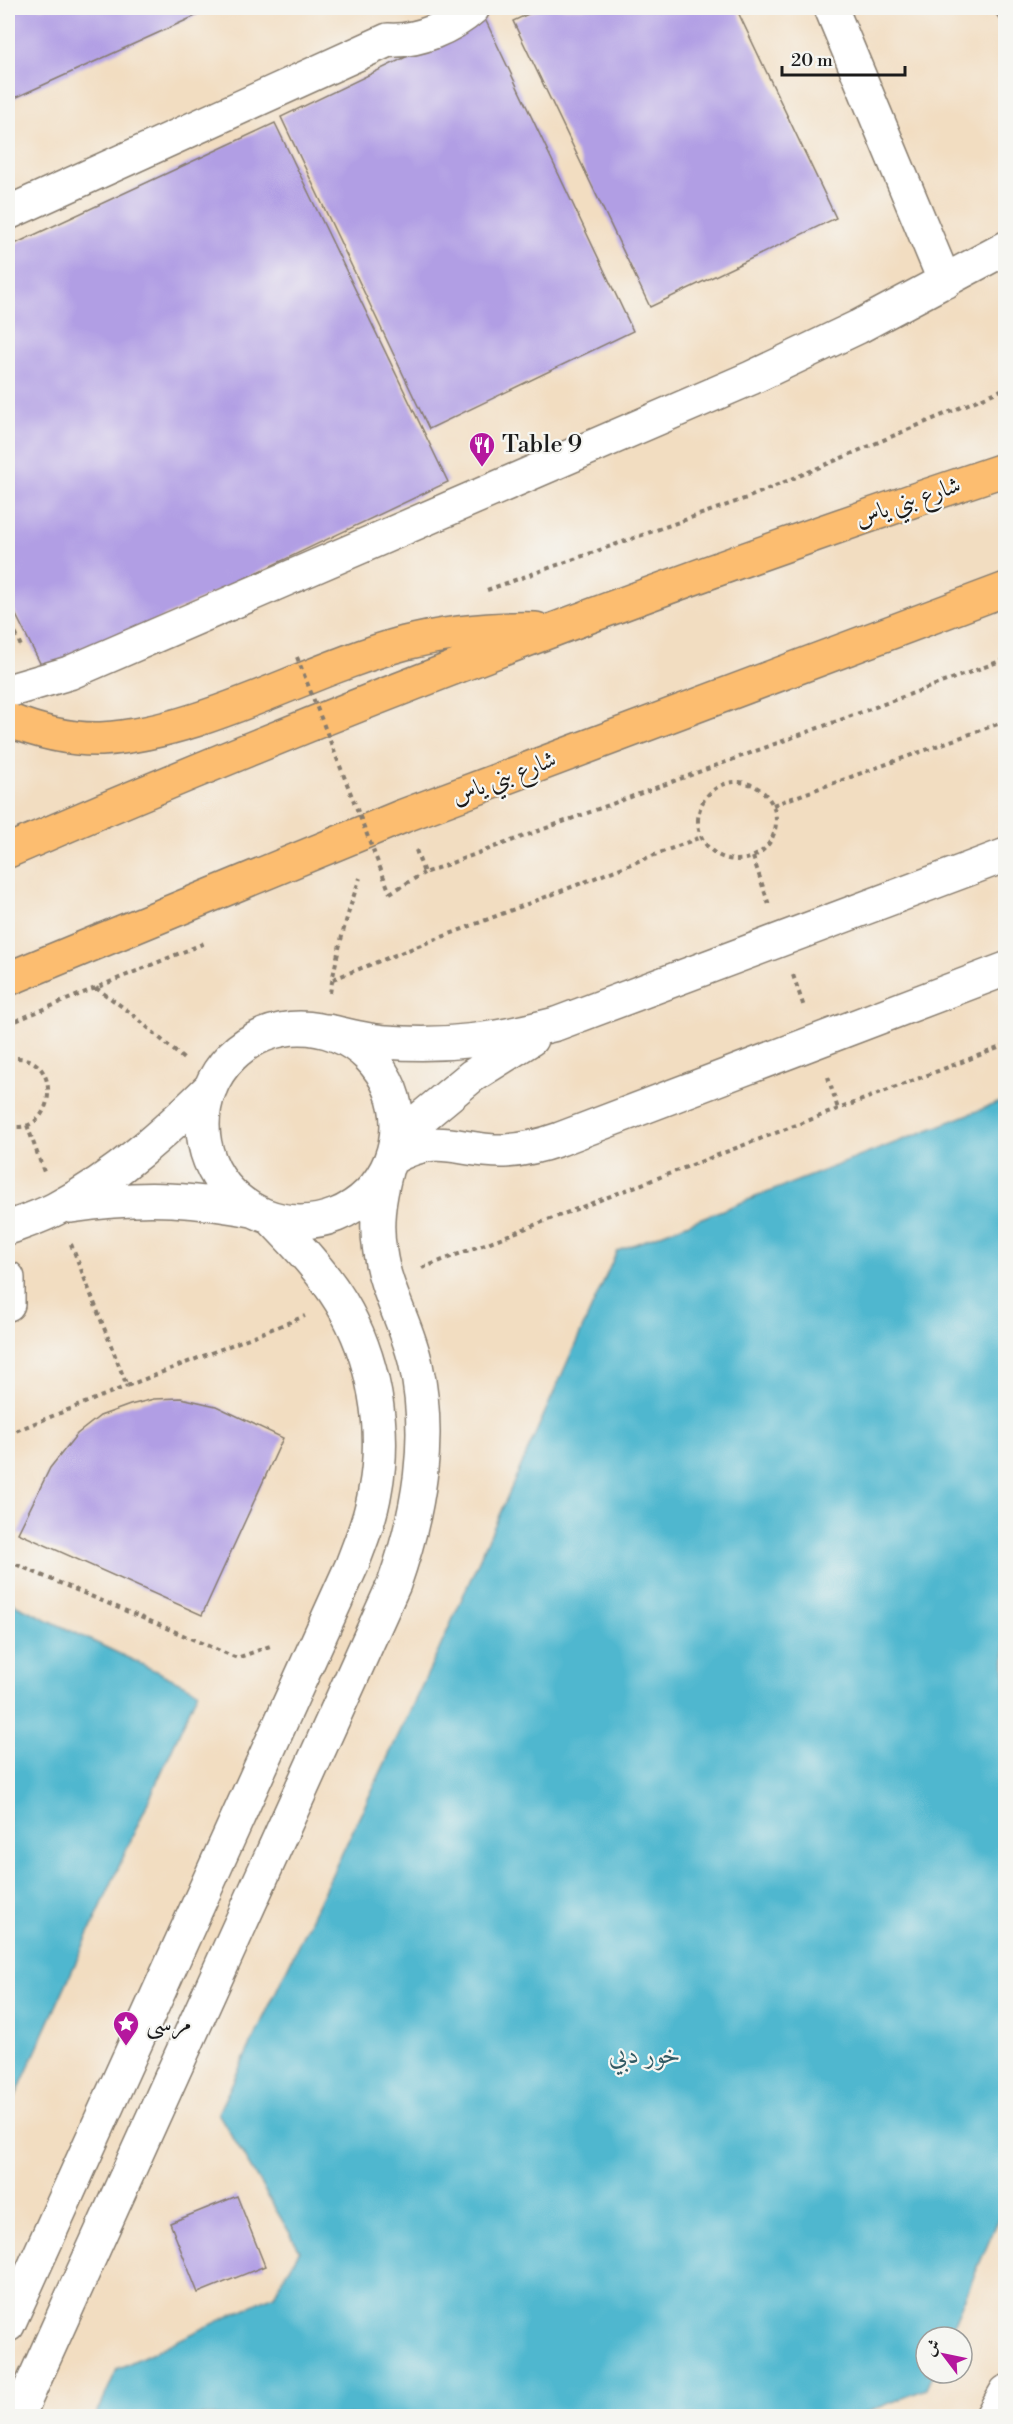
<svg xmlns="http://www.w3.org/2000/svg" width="1013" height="2424" viewBox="0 0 1013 2424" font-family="'Libre Bodoni',Amiri,serif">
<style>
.water{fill:#50b7cf;stroke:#366a76;stroke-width:1.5}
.building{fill:#b19ee4}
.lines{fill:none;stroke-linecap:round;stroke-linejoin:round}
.minor-casing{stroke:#877c6e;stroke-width:36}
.major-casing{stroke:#877c6e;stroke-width:36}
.path{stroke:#877c6e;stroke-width:4;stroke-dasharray:4.5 4.5;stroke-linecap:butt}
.minor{stroke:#fff;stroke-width:33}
.major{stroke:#fcbd6f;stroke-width:33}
.path-bridge{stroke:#877c6e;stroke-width:4;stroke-dasharray:4.5 4.5;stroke-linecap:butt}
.labels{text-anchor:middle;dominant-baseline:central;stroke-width:4.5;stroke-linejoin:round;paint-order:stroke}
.poi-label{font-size:24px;fill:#1c1c1c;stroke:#f6f6f2;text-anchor:start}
.street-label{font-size:24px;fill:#1c1c1c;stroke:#f6f6f2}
.water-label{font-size:26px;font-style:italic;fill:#315a64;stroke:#f6f6f2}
</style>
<rect width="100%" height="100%" fill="#f6f6f2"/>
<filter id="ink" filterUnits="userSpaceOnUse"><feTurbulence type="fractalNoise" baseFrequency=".0167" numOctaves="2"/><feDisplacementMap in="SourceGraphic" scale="12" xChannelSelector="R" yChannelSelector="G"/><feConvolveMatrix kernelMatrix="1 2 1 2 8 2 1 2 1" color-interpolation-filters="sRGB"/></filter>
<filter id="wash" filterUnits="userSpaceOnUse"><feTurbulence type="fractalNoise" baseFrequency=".008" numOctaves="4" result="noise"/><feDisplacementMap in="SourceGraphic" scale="24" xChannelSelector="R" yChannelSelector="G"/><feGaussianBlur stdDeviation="1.35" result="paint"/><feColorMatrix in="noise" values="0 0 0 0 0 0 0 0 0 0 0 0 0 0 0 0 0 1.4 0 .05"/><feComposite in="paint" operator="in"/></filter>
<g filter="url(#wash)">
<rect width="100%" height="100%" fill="#f2ddc1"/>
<!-- water -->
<path class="water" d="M1005 1100V2204L948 2337H926V2373H933L926 2389 857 2416H96L117 2369 274 2295 300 2250 218 2113 438 1652 617 1251Z
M8 1601 198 1691 8 2113Z"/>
<g id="blocks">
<!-- building -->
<path class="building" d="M8 8H213L8 101Z
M541 8H736L836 218 650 307 513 21Z
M991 8H1006V27Z
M485 19 633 331 429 429 281 117Z
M275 123 448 482 45 673 8 599V247Z
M181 1398 216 1406 283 1438 202 1615 18 1533 50 1468 77 1434 100 1416 130 1405 154 1399Z
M237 2196 265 2266 198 2293 170 2223Z"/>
</g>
</g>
<g filter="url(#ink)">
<use href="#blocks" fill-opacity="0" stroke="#877c6e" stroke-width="1.5"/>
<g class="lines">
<!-- minor casing -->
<g class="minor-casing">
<path id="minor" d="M831 8 945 282
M8 213 388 40C417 42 452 27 473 8
M8 691 69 673 751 378 858 327 1006 248
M203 1125a97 97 0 1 1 194 0a97 97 0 1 1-194 0Z
M327 1031C347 1035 367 1041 386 1042 448 1047 497 1039 556 1024L1006 855
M396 1139 472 1076 531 1039
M392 1158C441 1131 457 1152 505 1151 524 1150 543 1145 560 1139L1006 969
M71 1206C139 1196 185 1198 252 1210
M8 1228C24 1222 43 1216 59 1207 117 1176 165 1132 211 1087
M8 1278V1304
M8 2325 352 1565C361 1541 371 1517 375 1491 387 1429 374 1357 341 1302 322 1271 296 1244 271 1218
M18 2416 394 1584C419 1513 432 1440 416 1365 408 1326 385 1291 380 1252 375 1224 379 1199 386 1171
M992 2416 1006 2392"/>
</g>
<!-- major casing -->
<g class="major-casing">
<path id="major" d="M8 720C36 731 70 740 101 739 204 733 305 670 405 643 448 632 492 628 536 629
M8 851C334 709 668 582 1006 469
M8 979 403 816 1006 589"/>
</g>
<!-- path -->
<path class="path" d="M487 590 747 498 1006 388
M8 635 15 632 22 649
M698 821a39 39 0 1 1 78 0a39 39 0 1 1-78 0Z
M773 805 1006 721
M416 850 424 873 1006 659
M753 857 769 905
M390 893 424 873
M793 975 804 1007
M333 979 701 837
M96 988 131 1013 186 1061
M330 993C337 953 346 916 360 878
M8 1024 207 942
M8 1059C64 1048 59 1138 8 1126
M828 1077 838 1109
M27 1125 44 1172
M71 1244 127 1386 305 1316
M422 1268 1006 1045
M8 1434 127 1386
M8 1561 237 1658 273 1645"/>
<!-- minor -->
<use href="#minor" class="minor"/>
<!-- major -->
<use href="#major" class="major"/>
<!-- path-bridge -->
<path class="path-bridge" d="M297 657 390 893"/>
</g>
</g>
<!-- icons -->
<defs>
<g id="restaurant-pin" transform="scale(1.35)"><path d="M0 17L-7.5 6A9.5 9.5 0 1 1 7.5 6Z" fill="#b5179e" stroke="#f6f6f2"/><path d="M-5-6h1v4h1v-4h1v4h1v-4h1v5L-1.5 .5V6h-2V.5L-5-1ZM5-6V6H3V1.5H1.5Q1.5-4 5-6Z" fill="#fff"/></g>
<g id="sight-pin" transform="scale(1.35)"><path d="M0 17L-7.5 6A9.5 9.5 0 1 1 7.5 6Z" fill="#b5179e" stroke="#f6f6f2"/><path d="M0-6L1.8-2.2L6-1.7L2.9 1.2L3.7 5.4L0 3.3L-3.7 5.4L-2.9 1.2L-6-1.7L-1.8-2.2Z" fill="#fff"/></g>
</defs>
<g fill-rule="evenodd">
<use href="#restaurant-pin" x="482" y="445"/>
<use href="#sight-pin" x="126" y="2024"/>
</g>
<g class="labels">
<!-- poi labels -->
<g class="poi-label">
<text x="502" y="445">Table 9</text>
<text x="146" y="2024">مرسی</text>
</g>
<!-- street labels -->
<g class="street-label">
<text transform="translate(908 502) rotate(-19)">شارع بني ياس</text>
<text transform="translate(504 778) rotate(-21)">شارع بني ياس</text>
</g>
<!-- water labels -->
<g class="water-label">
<text x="645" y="2055">خور دبي</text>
</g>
</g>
<!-- margin -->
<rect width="1013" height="2424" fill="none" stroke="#f6f6f2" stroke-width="30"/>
<!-- north arrow -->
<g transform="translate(944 2355) rotate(302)"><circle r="28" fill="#f6f6f2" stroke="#9f9f9c" stroke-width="1.5"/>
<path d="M0-4.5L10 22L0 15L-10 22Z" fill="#b5179e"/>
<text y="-9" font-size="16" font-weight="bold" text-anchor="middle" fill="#1c1c1c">ش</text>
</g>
<!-- scale -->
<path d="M782 66v9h123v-9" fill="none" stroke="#1c1c1c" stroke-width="3"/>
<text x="791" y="66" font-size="18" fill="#1c1c1c" stroke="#f6f6f2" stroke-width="4.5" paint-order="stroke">20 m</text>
</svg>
